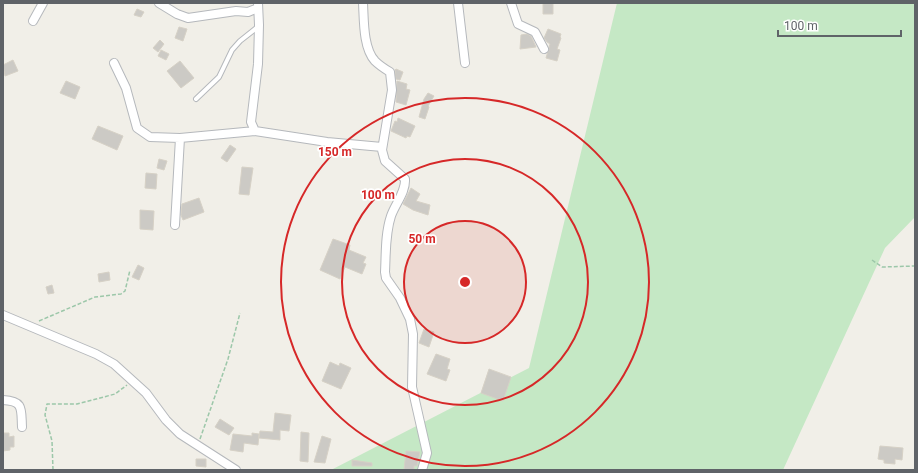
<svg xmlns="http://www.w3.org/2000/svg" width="918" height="473" viewBox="0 0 918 473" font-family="Roboto,sans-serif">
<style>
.green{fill:#c5e8c5}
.building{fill:#cccac5;stroke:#d6d1c6}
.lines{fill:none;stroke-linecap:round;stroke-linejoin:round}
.service-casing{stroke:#b5b8bc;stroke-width:6}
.minor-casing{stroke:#b5b8bc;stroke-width:10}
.path{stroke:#9cc7a9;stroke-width:1.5;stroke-dasharray:4 2;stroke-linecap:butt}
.service{stroke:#fff;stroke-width:4}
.minor{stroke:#fff;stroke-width:8}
.ring{fill:none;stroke:#d62828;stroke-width:2}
.centre{fill:#d62828;stroke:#fff;stroke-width:2}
.ring-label{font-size:12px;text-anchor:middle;font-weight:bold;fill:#d62828;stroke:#fff;stroke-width:3.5;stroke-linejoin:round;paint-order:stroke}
</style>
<rect width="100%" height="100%" fill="#f1efe8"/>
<!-- green -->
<path class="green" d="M617 3H915V217L885 248 783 470H331L529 368Z"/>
<!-- building -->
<path class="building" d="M543 3H553V14H543Z
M137 9 144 12 141 17 134 15Z
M179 27 187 29 183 41 175 38Z
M548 29 561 34 560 37 561 38 557 49 560 50 557 61 546 58 550 44 547 42 544 38Z
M527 34 531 36 536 47 520 49 521 35Z
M160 40 164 44 158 52 153 48Z
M161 50 169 54 166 60 158 56Z
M13 60 18 71 5 76 3 65Z
M180 61 194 78 181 88 167 71Z
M396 69 403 72 400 80 396 79 395 70Z
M66 81 80 87 75 99 60 93Z
M397 81 407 84 406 89 410 90 406 105 396 102Z
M428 93 434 96 428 106 429 107 425 119 419 117 424 99Z
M398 118 415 126 410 137 407 136 406 138 391 131 395 121 397 122Z
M98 126 123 136 117 150 92 139Z
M230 145 236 149 227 162 221 158Z
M159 159 167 161 164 170 157 168Z
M242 167 253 168 249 195 239 194Z
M146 173 157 174 156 189 145 188Z
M411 188 420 194 416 201 430 205 428 215 413 210 403 204Z
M199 198 204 212 183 220 181 215 182 204Z
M140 210 154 211 153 230 140 229Z
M333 239 350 245 349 250 366 257 363 263 366 264 362 274 345 267 340 279 320 270Z
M138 265 144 268 139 280 132 277Z
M109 272 110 280 99 282 98 274Z
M52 285 54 293 48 294 46 287Z
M424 329 434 332 429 347 419 343Z
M436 354 450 359 447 369 450 370 446 381 427 374Z
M330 362 339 366 340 363 351 368 341 389 322 381Z
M489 369 511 377 503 401 481 393Z
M275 413 291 415 289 431 280 430V440L259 438 260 431 273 432Z
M220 419 234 428 229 435 215 427Z
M301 432 309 433 308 462 300 461Z
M3 433H9V437L14 436V447H10V450L3 451Z
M252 433 259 434 258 445 244 443 243 452 230 450 233 434 252 436Z
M322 436 331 439 325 463 314 462Z
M880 446 903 448 902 460 895 459V464L884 463V460L878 459Z
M406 451 420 452 417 466H414V470H404Z
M196 459H206V467L196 466Z
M352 460 372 463V466H352Z"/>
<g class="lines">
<!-- service casing -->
<g class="service-casing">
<path id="service" d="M196 99 219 77 232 50 240 41 259 26"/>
</g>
<!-- minor casing -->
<g class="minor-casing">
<path id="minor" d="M159 3 177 14 188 18 236 11 248 12 258 8
M258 3 259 25 258 64 251 122 255 131 327 142 382 147
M363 3C364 20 363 48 375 61 379 65 385 69 390 72L392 90 382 150 385 161 405 179C406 192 395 204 391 216 385 234 386 254 385 272L386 278 400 298 410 319 413 334 412 387 427 453 422 470
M458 3 465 63
M511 3 518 24 535 32 544 49
M33 21 43 3
M114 63 126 88 137 128 150 137 180 138 255 131
M175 225 180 138
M3 315 96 354 114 364 146 393 166 420 180 434 236 470
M3 400C24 401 21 409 22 427"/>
</g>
<!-- path -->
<path class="path" d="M872 260 882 267 915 266
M39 321 95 297 121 294 125 291 130 270
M200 439 228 359 240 313
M53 470 52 441 45 415 47 404H77L115 394 127 385
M914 470 915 468"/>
<!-- service -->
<use href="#service" class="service"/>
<!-- minor -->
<use href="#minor" class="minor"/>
</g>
<!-- distance rings -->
<circle cx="465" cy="282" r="61" fill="#d62828" fill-opacity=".12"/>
<g class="ring">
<circle cx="465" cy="282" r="61"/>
<circle cx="465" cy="282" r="123"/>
<circle cx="465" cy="282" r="184"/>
</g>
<circle cx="465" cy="282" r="6" class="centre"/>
<g class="ring-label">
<text x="335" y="156">150 m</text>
<text x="378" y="199">100 m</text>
<text x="422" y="243">50 m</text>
</g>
<!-- border -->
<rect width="918" height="473" fill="none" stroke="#5f6368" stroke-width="8"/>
<!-- scale -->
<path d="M778 30v6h123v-6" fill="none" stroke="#5f6368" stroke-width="2"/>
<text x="784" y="30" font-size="12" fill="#5f6368" stroke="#ffffff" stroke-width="3" paint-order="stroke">100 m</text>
</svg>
